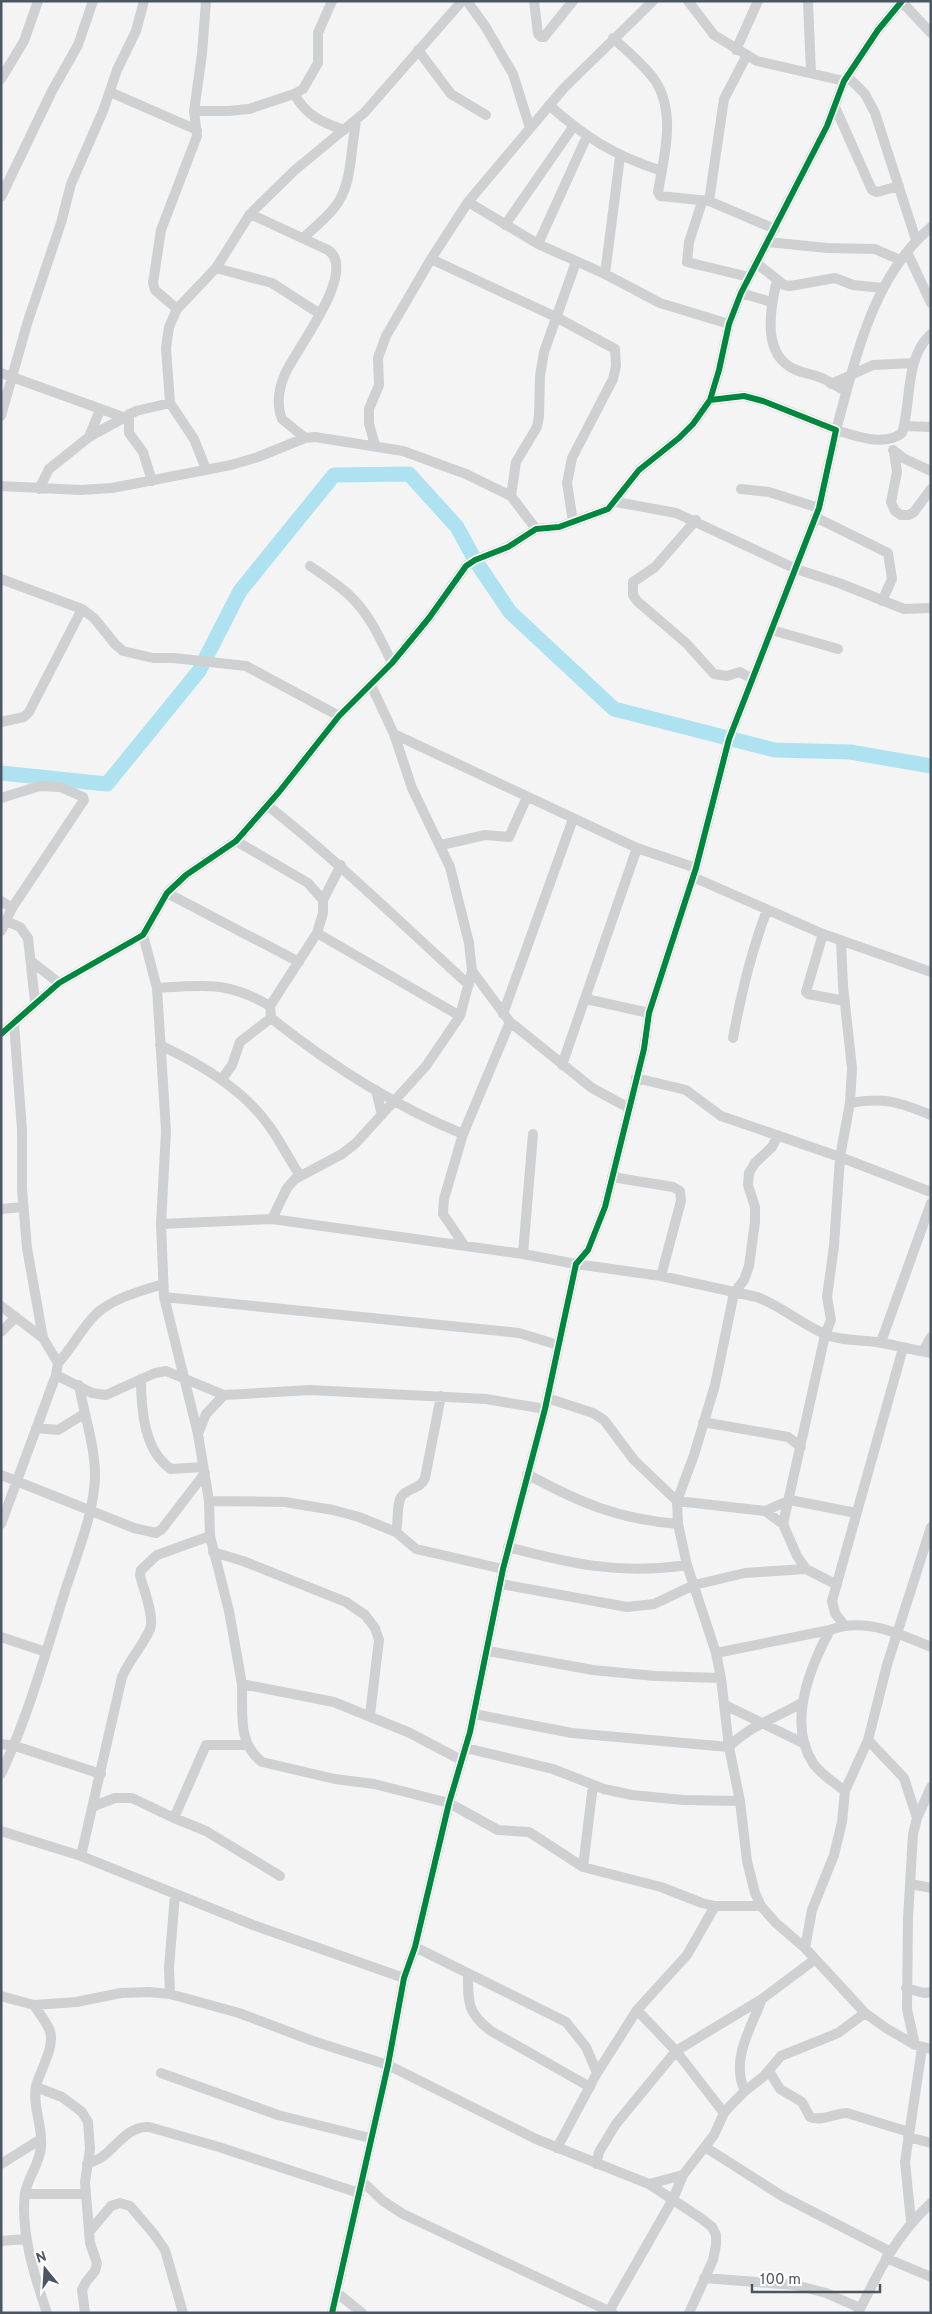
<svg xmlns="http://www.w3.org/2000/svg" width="932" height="2314" viewBox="0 0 932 2314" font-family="Overpass,sans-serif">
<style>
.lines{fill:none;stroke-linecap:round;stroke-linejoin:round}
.river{stroke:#aee2f0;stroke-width:15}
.street{stroke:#ced0d2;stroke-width:10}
.cycleway-casing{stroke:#fff;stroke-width:9}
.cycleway{stroke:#00873e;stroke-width:6}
</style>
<rect width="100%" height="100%" fill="#f4f4f4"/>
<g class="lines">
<!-- river -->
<path class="river" d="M1 773 107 784 199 671 240 591 334 475 409 474 457 527 475 560 510 612 614 709 775 750 850 752 931 766"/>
<!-- street -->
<path class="street" d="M467 1 485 26 513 74 530 128
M534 1 538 34 541 37H544L573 1
M688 1 714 35 757 61 844 81
M808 1 811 73
M902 2 931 33
M613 38C627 51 643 64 654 79 677 112 664 156 658 192L660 196 709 201 775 229
M418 50 451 94 486 115
M736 50 758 1
M847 76 865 94 875 113 916 240
M1 79 24 41 38 1
M110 92 197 130
M294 94C307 116 321 122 344 130
M549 105C586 138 615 156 662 171
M835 107 872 190 877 192 899 186
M194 111H228L249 109 294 94 303 89 318 63V33L332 1
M1 197 52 91 78 45 93 1
M709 201 724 99 747 55
M468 202 538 244 605 274 660 303 729 324
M702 202 689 242 687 262 749 277
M250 214 328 250C359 271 295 350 285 374 279 388 276 404 282 419L305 438
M505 225 573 127
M931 227C872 277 856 358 836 430 856 436 884 447 902 433 912 401 904 359 931 334
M303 238C339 206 347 200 352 150 353 140 355 130 356 120
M768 242 827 248 875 249 900 260
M538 244 587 136
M907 252 931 303
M431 259 556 317 615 349 616 366 613 379 572 458 567 483 573 522
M756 263 784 285 790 286 835 278 853 285 883 288
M216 268 272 283 320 314
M605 274 620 157
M777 280C771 305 763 346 786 364 795 372 808 373 819 377 828 380 837 387 846 391
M741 293 771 302
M177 309 155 290 153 283 161 230 197 136 194 111 202 54 206 1
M1 373 123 417
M831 384 873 365 914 363
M129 414V433L143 452 152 481
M1 416 27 324 61 223 71 184 103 111 117 70 136 31 144 1
M904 426 931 427
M89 437 100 410
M375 445 369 424V409L379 385 378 358 386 336 431 259 468 202 564 88 653 1
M893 450 903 458 931 471
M894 452 897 472 891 502 895 511 901 515H909L914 512 931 489
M206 469 194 439 170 403 166 348 169 327 177 309 216 268 250 214 295 170 364 113 462 1
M1 486 80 490 112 488 231 465 258 457 305 438 315 437 403 451 466 474 511 496 536 529
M39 489 49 469 89 437 136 411 170 403
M741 489 769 492 819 508
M511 496 516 462 537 427 539 416 540 376 544 352 576 262
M616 502 676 513 796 569 839 583 904 609 931 608
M815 517 888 553 892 579 882 601
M696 520 655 567 633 582V595L637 601 686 643 714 674 727 676 740 672 752 679
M310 566C323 575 337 584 348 594 369 613 380 638 392 663
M1 579 82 609 94 618 115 644 123 651 153 658H174L246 666 339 716
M772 630 838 649
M371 685 394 734 637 848 696 868
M1 722 24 717 29 712 82 609
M394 734 412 788 450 867 469 943 472 971 510 1022 592 1088 629 1108
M1 798 40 786 60 787 83 797 84 800 12 908 1 931
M267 805C338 861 402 924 469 985
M236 841 308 883 323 900
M441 845 485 835 509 837 527 797
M341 865 323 900V913L317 933 270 1006 271 1018C329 1064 394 1106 463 1134
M693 877 823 934 931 972
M167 893 299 962
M1 901 12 908
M6 921 20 927 28 938 35 1002
M317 933 460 1016
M823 934 806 992 808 994 845 1001
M143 935 157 988 166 1131 161 1224 164 1297 198 1434 209 1501 210 1536 229 1611 242 1684 334 1702 410 1733 461 1760
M32 962 59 983
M157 988C204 985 228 981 270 1006
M586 999 649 1013
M503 1014 573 819
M1 1034 59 983 143 935 167 893 186 875 236 841 279 792 339 716 392 663 429 618 466 566 475 560 508 547 536 529 559 527 608 509 639 470 679 438 693 424 710 400 719 370 729 324 741 293 827 126 844 81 878 30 902 1
M733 1038C741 994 751 952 767 910
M160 1045C202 1065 243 1089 270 1127 281 1143 290 1160 300 1176
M562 1065 637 848
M636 1078 686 1090 721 1116 840 1157 931 1192
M222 1079 232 1065 240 1042 271 1018
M376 1090 382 1115
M850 1103C884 1097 899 1102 931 1115
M778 1135 772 1147 755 1163 749 1173 748 1185 755 1207V1222L749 1266 744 1280 734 1293 715 1385 694 1455 677 1501 678 1524 687 1565 716 1653 721 1678 729 1747 740 1801 747 1861 755 1893 761 1906 776 1923 805 1948 865 2013 886 2028 915 2045 931 2049
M612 1177 673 1187 680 1191 681 1201 661 1276
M1 1209 23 1207
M272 1219 287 1188 295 1179 342 1154 356 1143 426 1066 460 1016 472 971
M161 1224 272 1219 523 1254 576 1264 661 1276 757 1297C781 1306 801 1324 825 1334 843 1342 863 1339 882 1343 898 1346 914 1350 931 1353
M464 1245 443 1214 444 1199 463 1134 510 1022
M523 1254 533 1134
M164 1297 519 1333 558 1345
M1 1306 43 1338
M1 1332 16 1317
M881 1342 931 1203
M923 1351 931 1337
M58 1363C72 1348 81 1329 96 1314 113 1298 141 1291 163 1284
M56 1375 92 1393 106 1395 155 1373 166 1371 224 1395 310 1390 486 1399 545 1409
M141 1379C141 1409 144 1451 171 1469L203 1467
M547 1398 593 1413 604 1420 634 1460 677 1501 765 1511 783 1524 797 1556 806 1569 837 1585
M703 1422 788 1437 801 1447
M36 1428 58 1430 84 1414
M198 1434 206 1414 224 1395
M527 1474C580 1503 618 1519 678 1524
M1 1475 134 1528 156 1533 162 1529 205 1473
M209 1501 285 1502 333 1510 359 1517 396 1532 416 1549 503 1569
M765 1511 790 1500 856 1513
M1 1524 56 1375 58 1363 43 1338 27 1248 22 1189V1130L14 1023
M783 1524 825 1335 831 1320 827 1297 834 1246 840 1157 850 1103 852 1068 843 986 841 940
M396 1532C399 1521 396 1506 401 1497 408 1487 420 1490 425 1478L441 1396
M508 1547C572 1564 621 1575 687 1565
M213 1552 243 1561 346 1602 365 1615 375 1628 379 1640 370 1715
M501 1584 627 1607 654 1604 694 1585 745 1573 806 1569
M844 1625 835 1613 832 1601 903 1348
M1 1637 46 1652
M488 1651 593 1670 655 1676 721 1678
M716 1653 830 1630
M242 1684C243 1713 237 1743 262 1762L335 1779 374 1784 449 1803 498 1830 529 1832 583 1867 661 1887 702 1903 715 1906H761
M725 1705 805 1744
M474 1714 572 1733 729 1747C750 1725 777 1718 803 1702
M868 1740 904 1778 917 1818
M1 1744 15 1746 101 1774
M466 1748 553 1769 604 1789 632 1795 683 1800 740 1801
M1 1774C29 1715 46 1651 66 1588 77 1554 95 1510 95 1475 95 1446 84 1414 79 1385
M845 1791C835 1783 820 1774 813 1763 787 1723 810 1667 830 1630 865 1617 897 1633 931 1647
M94 1806 115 1798H132L174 1818 206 1745H246
M174 1818 206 1831 280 1876
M1 1831 81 1856 253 1925 404 1978
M81 1856 122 1677C129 1660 143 1646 150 1629 155 1617 143 1588 140 1575L141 1570 157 1555 210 1536
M583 1867 593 1785
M911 1884 931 1888
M715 1906 687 1955 637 2010 676 2051 724 2113
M415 1947 566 2022 586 2047 597 2073
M805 1948 812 1910 834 1855 842 1822 845 1791 868 1740 887 1665 931 1527
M468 1974C468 2002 467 2013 491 2031L590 2087
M906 1988 924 1993 931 1992
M170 1994 169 1968 175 1894
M1 1996 34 2005 76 2002 121 1993 149 1992 170 1994 239 2013 313 2041 388 2065 536 2139 649 2184 702 2219 712 2227 716 2235V2245L713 2260 689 2313
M34 2005C39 2013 47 2023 50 2031 55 2048 40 2070 36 2086 32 2106 43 2126 41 2147 40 2163 28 2177 25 2193 20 2231 35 2278 47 2313
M915 2045 907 2009 908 1918 913 1834 917 1818 931 1787
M769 2071 780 2089 802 2102 810 2117C821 2122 836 2113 847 2113L909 2132
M161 2073 278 2115 370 2138
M36 2087 62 2097 82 2112 88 2122 90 2149 85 2182 90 2243 97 2263 95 2271 86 2282 82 2290 85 2313
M745 2091C730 2060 751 2028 762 1999
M908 2137 931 2143
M705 2147 782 2196 889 2251
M557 2148 597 2073 637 2010
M1 2164 41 2139
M87 2164C92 2162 97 2160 102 2157 116 2147 129 2125 149 2127L219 2147 359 2193
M596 2164 599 2152 616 2124 676 2051 762 1999 814 1960
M362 2181 383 2201 403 2214 613 2313
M649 2184 683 2175
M25 2194H86
M911 2221 905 2162 922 2048
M89 2232 111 2206 120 2203 130 2206 154 2234 165 2250 183 2313
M1 2241 27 2239
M886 2258 931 2277
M704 2278 795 2285 826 2293 860 2308
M336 2292 362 2313
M332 2313 388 2065 404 1978 415 1947 449 1803 470 1732 503 1569 545 1409 576 1264 588 1250 605 1207 644 1049 649 1013 696 868 729 739 819 508 836 430 763 401 744 396 710 400
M608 2313 673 2199 683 2175 714 2135 724 2113 731 2105 745 2091 763 2077 781 2056 838 2033 865 2013
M858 2313C879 2271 896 2235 931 2203"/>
<!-- cycleway casing -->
<g class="cycleway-casing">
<path id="cycleway" d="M1 1034 59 983 143 935 167 893 186 875 236 841 279 792 339 716 392 663 429 618 466 566 475 560 508 547 536 529 559 527 608 509 639 470 679 438 693 424 710 400 719 370 729 324 741 293 827 126 844 81 878 30 902 1
M332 2313 388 2065 404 1978 415 1947 449 1803 470 1732 503 1569 545 1409 576 1264 588 1250 605 1207 644 1049 649 1013 696 868 729 739 819 508 836 430 763 401 744 396 710 400"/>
</g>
<!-- cycleway -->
<use href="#cycleway" class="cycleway"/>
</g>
<!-- border -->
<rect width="932" height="2314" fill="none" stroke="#4a5661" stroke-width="5"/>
<!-- north arrow -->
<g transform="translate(45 2269) rotate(342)" stroke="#ffffff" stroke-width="4" paint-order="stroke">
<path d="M0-4L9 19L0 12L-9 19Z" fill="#4a5661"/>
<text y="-8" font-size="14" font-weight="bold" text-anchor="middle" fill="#4a5661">N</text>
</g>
<!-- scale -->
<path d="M752 2284v8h128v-8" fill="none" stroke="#4a5661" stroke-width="2.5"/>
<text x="760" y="2284" font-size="15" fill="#4a5661" stroke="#ffffff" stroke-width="4" paint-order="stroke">100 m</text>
</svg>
